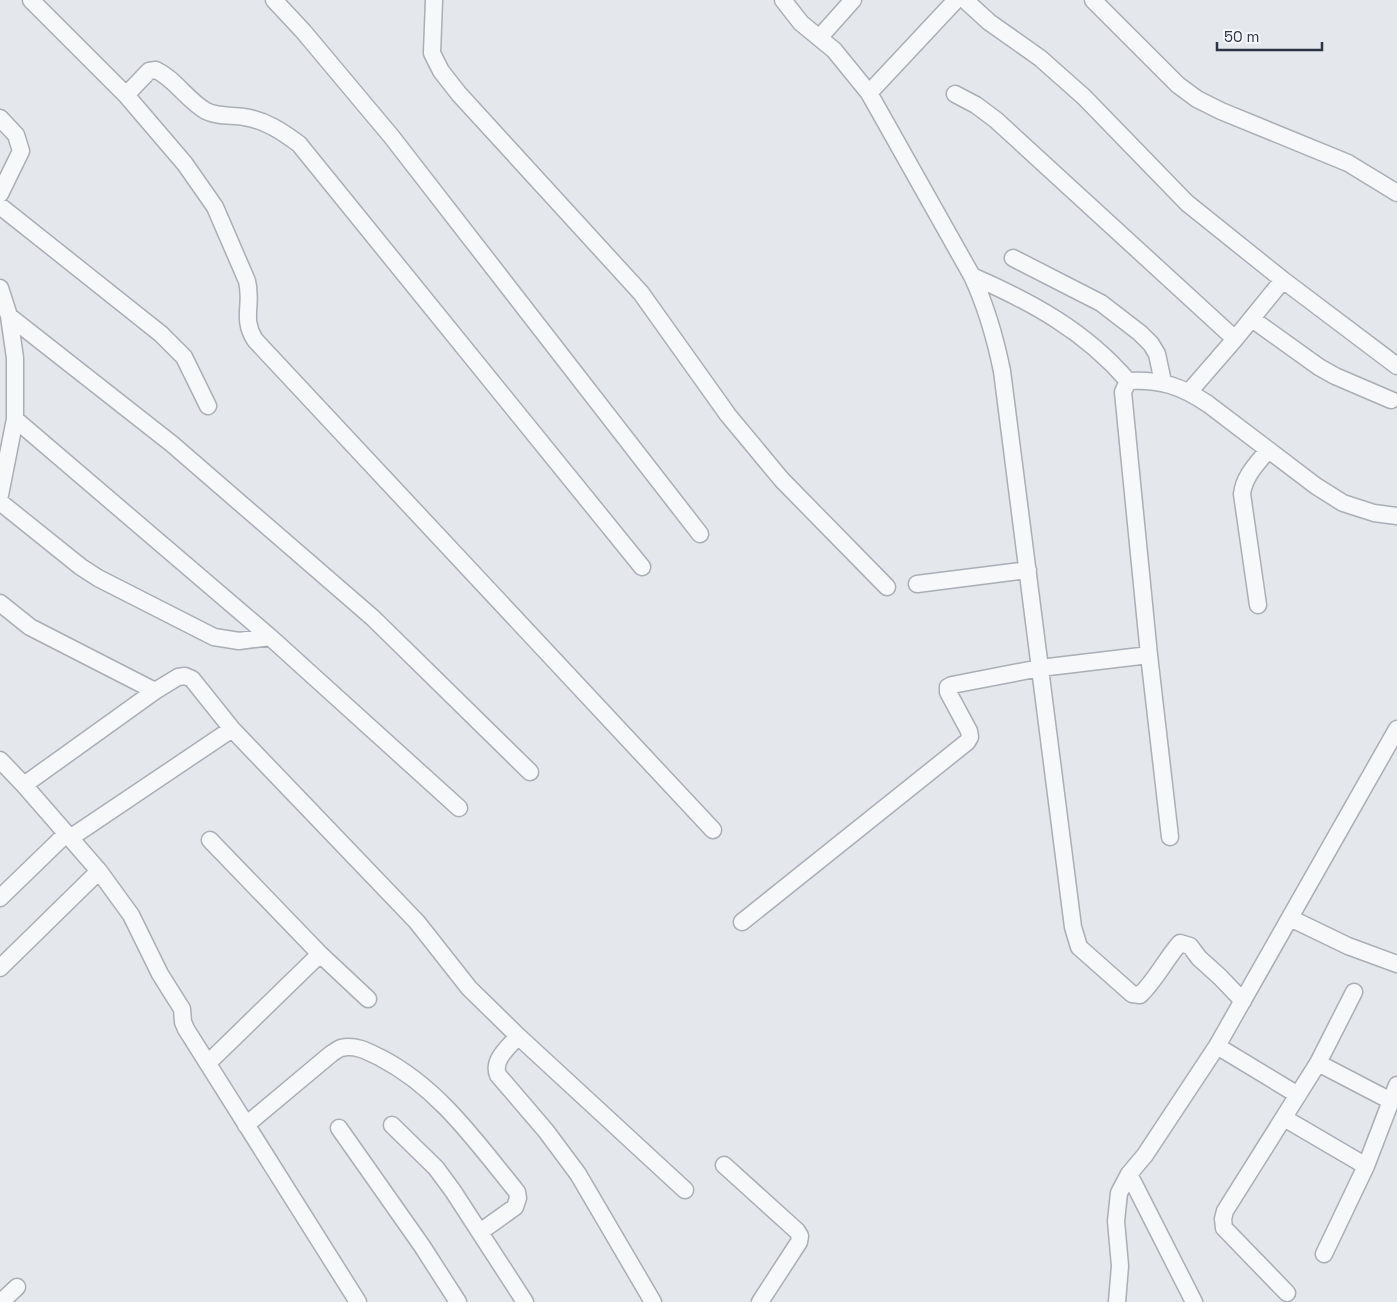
<svg xmlns="http://www.w3.org/2000/svg" width="1397" height="1302" viewBox="0 0 1397 1302" font-family="'Space Grotesk',sans-serif">
<style>
.lines{fill:none;stroke-linecap:round;stroke-linejoin:round}
.street-casing{stroke:#a9aeb7;stroke-width:19}
.street{stroke:#f7f8fa;stroke-width:16}
</style>
<rect width="100%" height="100%" fill="#e4e7ec"/>
<g class="lines">
<!-- street casing -->
<g class="street-casing">
<path id="street" d="M31 0 126 95 185 164 215 207 247 281C253 305 241 318 255 340L713 830
M274 0 303 31 391 136 700 534
M434 0 432 53 441 71 459 94 641 293 728 415 782 480 887 587
M783 0 801 23 834 50 869 93 972 276C987 308 995 337 1002 371L1073 927 1079 947 1132 994 1140 995C1156 980 1165 960 1180 943L1190 946 1199 958 1220 977 1243 1001
M965 0 989 22 1040 58 1084 97 1187 203 1283 280 1397 366
M1093 0 1178 85 1197 99 1221 111 1348 163 1397 193
M819 38 853 0
M869 93 956 0
M955 94 976 105 996 120 1235 339
M126 95 149 71 156 70C175 79 187 100 206 111 218 117 232 115 244 117 265 120 283 132 299 144L642 567
M0 118 16 135 21 151 0 194
M0 206 161 334 184 357 208 406
M1013 258 1101 303 1140 333 1151 344 1157 354 1163 382
M972 276C1032 302 1085 331 1128 381
M0 288 9 316 15 358V419L0 495
M9 316 172 444 373 618 530 772
M1252 319 1319 367 1335 376 1391 400
M1189 392 1235 339 1283 280
M15 419 270 637 459 808
M0 502 81 567 98 578 214 637 239 641 270 637
M917 584 1028 570
M0 603 30 627 155 691
M1258 605 1242 494C1244 476 1257 464 1268 450
M0 760 24 785 99 871 131 915 160 974 182 1009 183 1022 186 1029 358 1302
M24 785 155 691 178 677 185 676 192 679 232 729 417 922 469 988 518 1036 685 1190
M1170 837 1149 655 1123 392 1128 381C1160 379 1181 386 1208 404L1316 486 1343 503 1374 513 1397 516
M70 838 232 729
M210 840 320 954 368 999
M0 898 66 834
M1290 918 1348 946 1397 964
M742 922 967 742 970 737 969 731 948 692V687L952 685 1040 668 1149 655
M0 968 99 871
M518 1036C508 1048 492 1060 498 1075L546 1131 578 1174 653 1302
M1217 1046 1298 1095
M208 1063 320 954
M1318 1063 1391 1101
M1284 1118 1366 1166
M246 1125 331 1054C334 1052 338 1049 341 1048 355 1044 369 1052 381 1058 439 1088 477 1143 517 1192L518 1198 515 1207 480 1232
M392 1125 436 1168 453 1191 525 1302
M339 1128 422 1246 458 1302
M724 1165 797 1231 800 1236 799 1242 760 1302
M1129 1174 1194 1302
M1324 1254 1366 1166 1397 1085
M1287 1293 1224 1228 1223 1219 1225 1211 1318 1063 1354 992
M1 1302 17 1287
M1117 1302 1120 1266 1116 1221 1119 1193 1129 1174 1145 1155 1217 1046 1397 729"/>
</g>
<!-- street -->
<use href="#street" class="street"/>
</g>
<!-- scale -->
<path d="M1217 42v8h105v-8" fill="none" stroke="#2b3445" stroke-width="2.5"/>
<text x="1224" y="42" font-size="15" fill="#2b3445" stroke="#f4f6f9" stroke-width="4" paint-order="stroke">50 m</text>
</svg>
